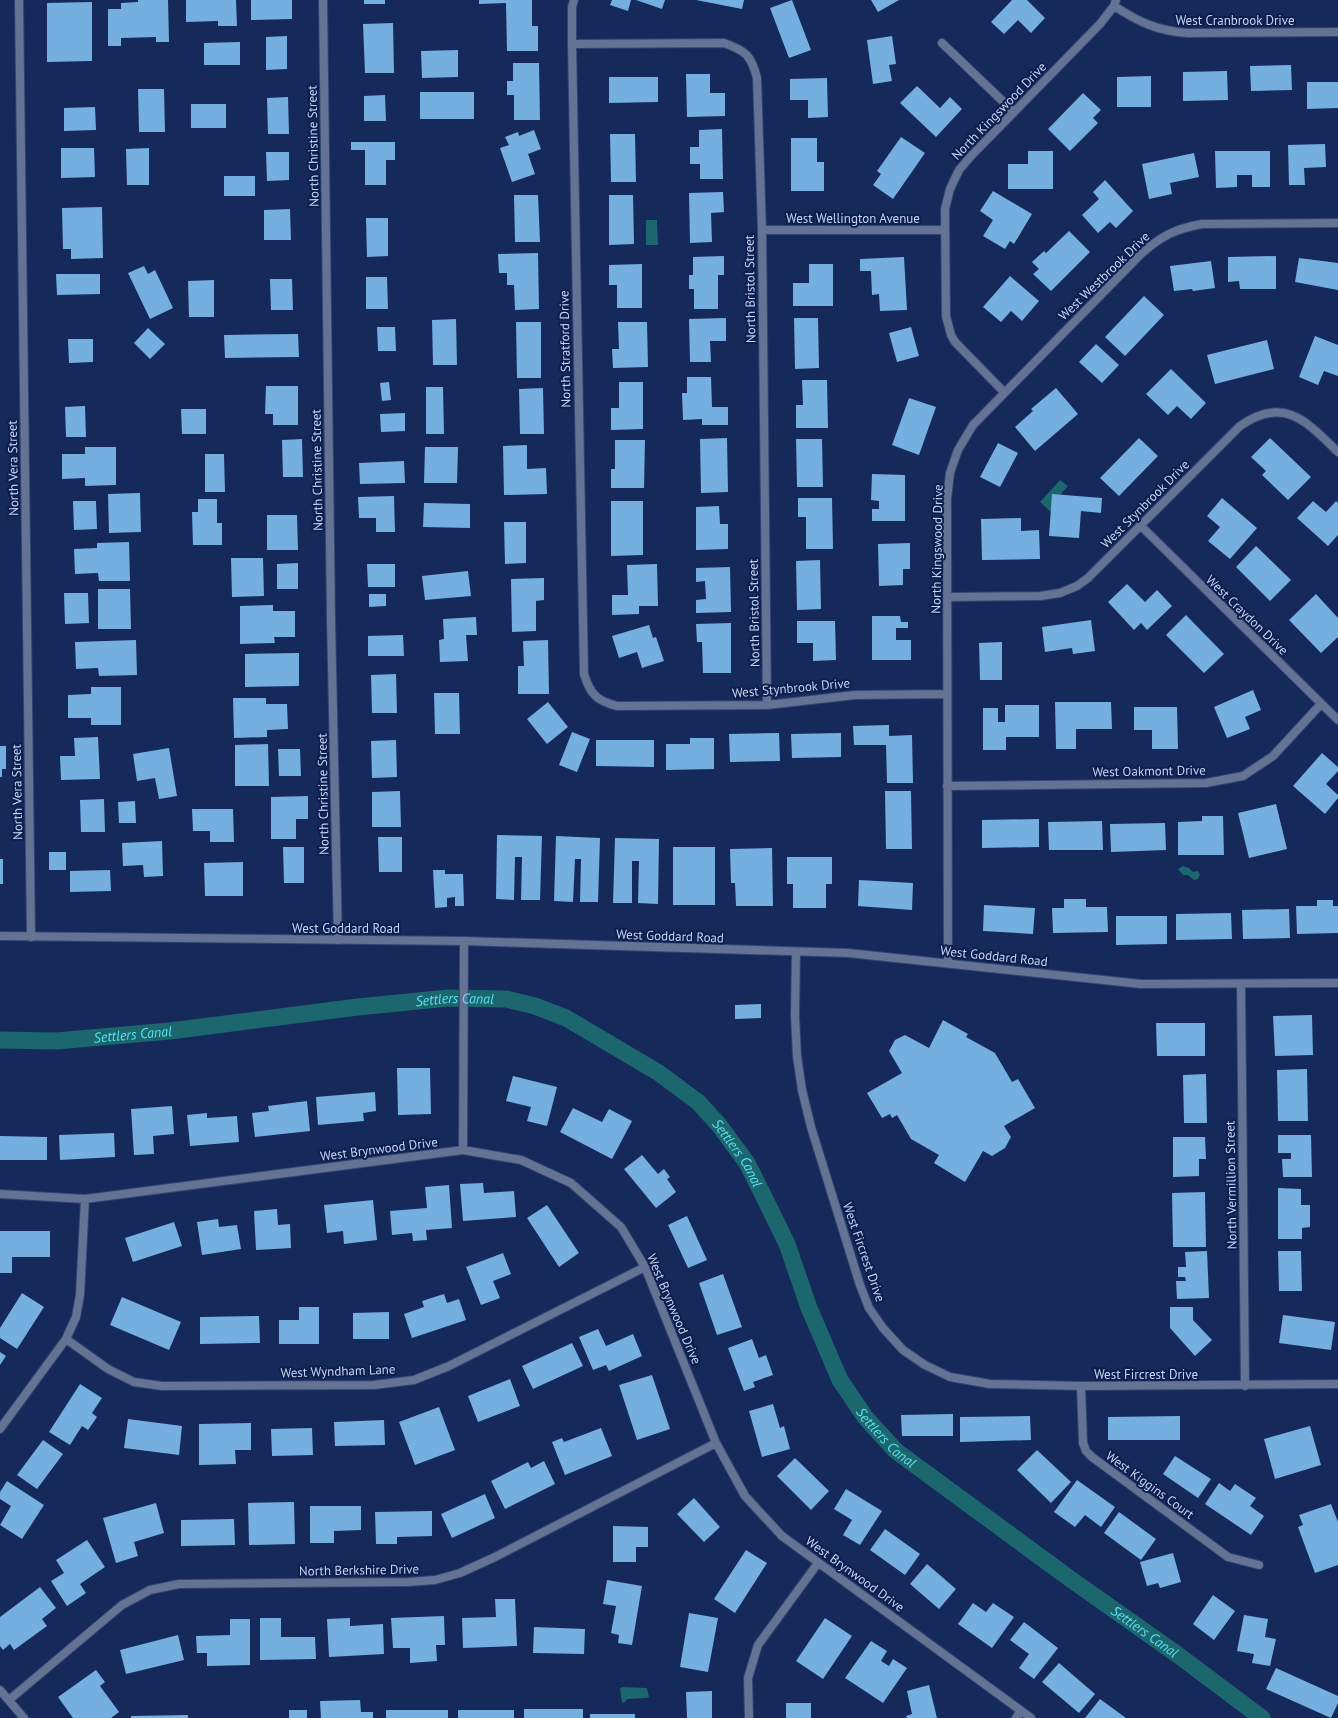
<svg xmlns="http://www.w3.org/2000/svg" width="1338" height="1718" viewBox="0 0 1338 1718" font-family="'PT Sans',sans-serif">
<style>
.water{fill:#1c666e}
.lines{fill:none;stroke-linecap:round;stroke-linejoin:round}
.canal{stroke:#1c666e;stroke-width:17}
.building{fill:#75afdf}
.minor-casing{stroke:#314473;stroke-width:10}
.tertiary-casing{stroke:#314473;stroke-width:10}
.minor{stroke:#647393;stroke-width:8}
.tertiary{stroke:#647393;stroke-width:8}
.labels{text-anchor:middle;dominant-baseline:central;stroke-width:4;stroke-linejoin:round;paint-order:stroke}
.street-label{font-size:13px;fill:#c5d4f3;stroke:#0c1f4f}
.water-label{font-size:14px;font-style:italic;fill:#59e1f0;stroke:#0c1f4f}
</style>
<rect width="100%" height="100%" fill="#15295b"/>
<!-- water -->
<path class="water" d="M646 220H657L658 245H646Z
M1060 480 1068 486 1058 497 1053 514 1040 502Z
M1183 866 1189 868 1193 872 1198 871 1200 875 1198 879 1194 880 1188 875H1183L1178 869Z
M622 1687 647 1688 649 1697 647 1698 627 1699 625 1702 622 1703 620 1689Z"/>
<g class="lines">
<!-- canal -->
<path class="canal" id="s1" d="M0 1040 56 1041 170 1031 358 1007 448 998 506 999 535 1006 566 1018 659 1073 698 1102 719 1125 747 1163 767 1203 787 1244 809 1308 840 1380 865 1417 896 1451 1069 1578 1178 1655 1262 1718"/>
</g>
<!-- building -->
<path class="building" d="M138 0H168L169 42H156V37L121 38V46H108V9H121V3L138 2Z
M186 0H236L237 26H218V21L186 22Z
M251 0H292V19L251 20Z
M364 0H385V4H364Z
M479 0H532V26H538V51H507L506 3 479 4Z
M612 0H631L628 11 610 5Z
M636 0H665L662 9Z
M696 0H744L742 9Z
M792 0 811 50 789 58 770 8Z
M871 0H899L878 12Z
M1012 0H1027L1045 18 1031 33 1018 20 1004 34 991 22Z
M92 2V61L47 62V3Z
M393 23 394 73H365L363 24Z
M287 36V69L266 70V37Z
M892 36 896 64 889 65 892 81 873 84 867 40Z
M240 42V65H204V43Z
M458 50V77L422 78 421 51Z
M513 63H539L540 120H514V95H507V81H513Z
M1291 65 1292 90 1251 91 1250 66Z
M1227 71 1228 100 1183 101V72Z
M686 74H710V93H725V116L687 117Z
M1151 76V107H1117V77Z
M609 77H658V102L609 103Z
M827 78 828 117 808 118V100H790V79Z
M1307 82H1338V108L1307 109Z
M917 86 940 108 950 97 962 109 936 137 900 103Z
M138 89H164L165 132H139Z
M420 92H474V119H420Z
M1083 93 1101 110 1093 118 1098 123 1070 151 1048 129Z
M385 95 386 121H364V96Z
M288 97 289 134H268L267 98Z
M191 104H226V128H191Z
M95 107 96 130 64 131V108Z
M722 129 723 179H700V164H690V147H699V130Z
M534 130 541 149 528 154 535 174 512 182 500 148 509 145 505 137 518 132 519 136Z
M610 134H635L636 182H611Z
M901 137 925 153 893 199 873 185 881 174 877 171Z
M791 138H817V162H824V191H791Z
M351 142H395V160H386V185H365V150H351Z
M1325 144 1326 167 1304 168 1305 185H1289L1288 145Z
M61 148H94L95 177 61 178Z
M149 148V185H127L126 149Z
M1028 151H1053V189H1008V164H1028Z
M1215 151H1270V187H1252V175H1237V187L1216 188Z
M266 152H289V180L267 181Z
M1194 153 1199 177 1170 183 1172 194 1149 199 1142 164Z
M224 176H255V196H224Z
M1105 180 1133 211 1116 228 1110 222 1098 233 1082 215 1099 199 1093 192Z
M993 191 1032 214 1014 244 1010 241 1005 249 983 236 993 220 980 211Z
M723 192 724 212 711 213 712 242 690 243 689 193Z
M514 195H538L540 242H515Z
M609 195H633L634 244 609 245Z
M102 207 103 258 71 259V249H63L62 208Z
M290 209 291 240H264V210Z
M366 218H388V256L367 257Z
M1069 231 1090 252 1051 291 1033 274 1039 269 1032 262 1044 251 1046 253Z
M538 253 539 309 515 310 514 285H507V273H499L498 254Z
M724 256V275H718V309H694V289H689V275H693V257Z
M1276 256V289H1240L1239 281 1228 282V257Z
M904 257 907 310 880 311 879 294 872 295 871 271H860V259Z
M1299 258 1338 263V290L1295 282Z
M1211 261 1215 288 1193 291 1192 289 1174 291 1170 266Z
M642 264V308H617V285H609V265Z
M809 264H833V306H793V283H809Z
M144 266 148 274 155 270 173 308 150 319 128 273Z
M56 274H100V294L57 295Z
M1010 276 1039 301 1022 321 1011 311 1001 322 983 307Z
M366 277H387L388 309H366Z
M270 279H292L293 310H271Z
M214 280V317H189L188 281Z
M1144 296 1164 315 1125 356 1105 337Z
M726 318V341H710L711 362H690L689 319Z
M794 318H818L819 368 795 369Z
M456 319 457 365H433L432 320Z
M516 322H541V378H517Z
M618 322H647L648 367 613 368 612 349H619Z
M377 327H395L396 351H378Z
M911 327 919 356 897 362 889 333Z
M148 328 165 344 150 359 134 343Z
M298 334 299 357 225 358 224 335Z
M1315 336 1338 345V376L1324 371 1318 385 1299 377Z
M68 339H93V362L69 363Z
M1267 340 1274 369 1215 384 1207 355Z
M1096 344 1119 365 1102 383 1079 362Z
M1171 369 1206 403 1191 419 1177 406 1168 415 1146 394Z
M687 377H711L712 407H728V425H702V419L683 420 682 393H687Z
M802 380H827L828 428H796V405H803Z
M389 382 391 400 382 401 380 383Z
M619 382H643V429L611 430V408H619Z
M266 386H298V425H273V414H265Z
M426 387H443L444 434H426Z
M543 388 544 434H520L519 389Z
M1056 388 1078 414 1035 451 1015 427 1033 411 1031 409Z
M909 398 936 407 919 455 892 445Z
M85 406 86 437H66L65 407Z
M181 409H206V434H182Z
M405 413V431L381 432 380 414Z
M727 438 728 492 701 493 700 439Z
M1139 438 1158 456 1119 496 1100 478Z
M1270 438 1311 477 1288 500 1262 475 1266 471 1251 457Z
M302 439 303 477H283L282 440Z
M796 439H822L823 487H797Z
M615 440H645L644 488H611V469H615Z
M998 443 1018 453 1000 487 980 477Z
M527 445V469L546 468 547 494 504 495 503 446Z
M85 447H116V485L85 486V478L62 479V454H85Z
M425 447H458L457 483H424Z
M205 454H224L225 492H205Z
M404 461 405 483 360 484 359 463Z
M872 474 905 475V521H872V509H879V501L871 500Z
M140 493 141 532 109 533 108 494Z
M1052 494 1102 498 1101 513 1081 511 1079 538 1049 536Z
M394 496 395 532H376V518H359L358 497Z
M798 498H832L833 549H806V517H798Z
M1222 498 1257 528 1230 559 1208 541 1220 527 1207 516Z
M198 499H217V523H222V545H193L192 512H198Z
M73 501H96L97 529 74 530Z
M611 501H643V555L611 556Z
M1313 501 1326 512 1336 501 1338 503V535L1328 546 1297 518Z
M424 503 470 504V528L423 527Z
M719 506 720 524H728V549L696 550V507Z
M267 515H297L298 550H267Z
M1021 518V531L1039 530 1040 559 982 560 981 519Z
M504 522H526V563L505 564Z
M129 542 130 581H99L98 573 75 574 74 549 97 548V543Z
M910 543V569H903V585L879 586 878 544Z
M1256 546 1291 580 1270 601 1236 567Z
M231 558H263L264 596 232 597Z
M820 560 821 609 797 610 796 561Z
M298 563V589H277V564Z
M367 564H395V587H368Z
M657 564 658 606H639V614L612 615V595H628L627 565Z
M730 567 731 612 696 613V600L706 599 705 581 696 582V568Z
M468 571 471 596 425 600 422 576Z
M544 578V600L536 601V631L512 632 511 579Z
M1127 584 1145 602 1157 590 1172 606 1147 630 1141 623 1134 630 1108 602Z
M98 589H130L131 629H98Z
M64 593H88L89 623 65 624Z
M369 594H386V606L369 607Z
M1316 594 1338 618V637L1321 653 1289 620Z
M273 605V611H295V637H274L275 643 240 644V606Z
M1186 615 1224 654 1204 673 1166 635Z
M872 616H900L901 622H908V628H896V640H911V660H872Z
M476 617 477 635H466L468 661 440 662 439 640 444 639 443 619Z
M1091 620 1095 651 1073 654 1072 648 1045 652 1042 627Z
M797 621H835L836 660 813 661V643H797Z
M731 623V673H703L702 642H697L696 624Z
M649 625 653 638 656 637 664 661 642 668 637 652 619 658 612 636Z
M403 635 404 656H368V636Z
M136 640 137 675 99 676 98 668 76 669 75 642Z
M548 640 549 694H518V666H524L523 641Z
M1002 642V680H980L979 643Z
M299 653V686L245 687V654Z
M396 674 397 713H372L371 675Z
M91 687H121V725H91V718H68V695L91 694Z
M1253 690 1261 710 1245 717 1250 729 1227 738 1214 707Z
M434 693H459L460 734H435Z
M233 698H266V704H287L288 729 267 730V737L234 738Z
M548 702 568 727 547 744 527 719Z
M1055 702H1111L1112 729H1076V749H1056Z
M1005 705H1039V737H1006V750H983V708H998V722H1005Z
M1134 707H1177L1178 749H1152V730H1134Z
M889 725V736L912 735 913 783H887L886 745H854L853 726Z
M572 732 590 739 577 772 559 765Z
M779 733 780 761 730 762 729 734Z
M841 733V757L792 758 791 734Z
M98 737 100 779 61 780 60 756H75L74 738Z
M690 738H714V769L666 770V744H690Z
M396 740 397 777 372 778 371 741Z
M596 740H654V767L596 766Z
M268 744 269 786H235V745Z
M0 746H6V769H2V777H0Z
M169 748 177 796 159 799 155 778 137 781 133 754Z
M278 749H300L301 776H279Z
M1322 753 1338 767V771L1326 784 1338 795V798L1325 814 1293 786Z
M400 791 401 827H372V792Z
M885 791H911L912 849H886Z
M308 796V819H296V839H271V797Z
M104 799 105 832H81L80 800Z
M135 801 136 823H119L118 802Z
M1276 804 1287 849 1249 858 1238 813Z
M192 809H233L234 842H210V831H193Z
M1202 816H1223L1224 855H1178V822L1202 821Z
M1039 819V847L982 848V820Z
M1102 821 1103 850H1049L1048 822Z
M1165 823 1166 850 1111 852 1110 824Z
M497 835 542 836 540 900H521L522 857H515L514 900 496 899Z
M556 836 600 838 598 902H580L581 859H575L573 902 554 901Z
M378 837H402V872H379Z
M615 838 659 839 658 904 638 903 639 861H632V903H613Z
M162 841 163 876 144 877 143 865 123 866 122 843Z
M283 847H304V883H284Z
M673 847H715V905H673Z
M772 848 773 906H736L735 883H731L730 849Z
M49 852H66V870H49Z
M787 857H832V884H826V908H793V884H787Z
M0 859H3V884H0Z
M243 862V896H205L204 863Z
M110 870 111 891 70 892V871Z
M433 870H445V874H463L464 906H455V897L447 898V907L435 908Z
M859 880 913 883 912 910 858 906Z
M1064 899H1086V907H1107L1108 932 1053 933 1052 908H1064Z
M1317 900H1333V906H1338V933L1297 934 1296 906H1317Z
M984 905 1035 908 1033 934 983 931Z
M1289 909 1290 938 1243 939 1242 910Z
M1231 913 1232 939 1176 940V914Z
M1116 916H1167V944L1116 945Z
M761 1004V1018L735 1019V1005Z
M1312 1015 1313 1055 1275 1056 1273 1016Z
M943 1020 968 1034 966 1037 995 1053 1012 1082 1018 1079 1035 1108 1004 1126 1011 1137 1005 1148 992 1156 983 1151 965 1182 934 1163 939 1155 911 1139 897 1115 892 1118 890 1114 882 1118 867 1093 902 1073 889 1051 895 1040 905 1035 929 1048Z
M1156 1023H1205V1056H1157Z
M397 1068H430L431 1114 398 1115Z
M1307 1069 1308 1121H1278L1277 1070Z
M1206 1074 1207 1123H1184L1183 1075Z
M513 1076 557 1087 547 1126 527 1121 531 1107 506 1101Z
M375 1092 376 1111 363 1113 364 1121 318 1125 316 1097Z
M307 1101 310 1131 255 1137 252 1113 269 1111 268 1106Z
M172 1106 174 1134 153 1136 154 1154 134 1155 131 1109Z
M573 1108 602 1122 609 1109 632 1121 612 1159 560 1132Z
M207 1113V1118L237 1116 239 1142 190 1146 187 1115Z
M114 1133 115 1157 60 1160 59 1135Z
M1278 1135H1311L1312 1177H1283L1282 1159H1291V1153H1278Z
M0 1136 47 1137V1160H0Z
M1173 1137H1205L1206 1159H1199V1176L1173 1177Z
M642 1155 658 1174 664 1169 670 1177 667 1179 676 1192 656 1208 624 1169Z
M483 1183 484 1193 514 1191 516 1217 463 1221 460 1184Z
M449 1185 452 1228 426 1230 427 1240 413 1241 412 1233 392 1235 390 1211 427 1208 425 1187Z
M1278 1188 1301 1189V1205H1310V1227L1302 1228V1239H1278Z
M1205 1192 1206 1247H1173L1172 1193Z
M373 1200 377 1240 344 1244 343 1231 327 1233 324 1205Z
M547 1205 579 1253 559 1267 527 1218Z
M277 1209 278 1225 290 1224 291 1248 256 1250 254 1211Z
M687 1216 707 1260 688 1268 668 1225Z
M218 1219 219 1227 237 1225 241 1249 202 1255 197 1222Z
M174 1222 182 1246 133 1262 125 1238Z
M0 1231H50V1257H12V1273H0Z
M1207 1251 1209 1298 1177 1299 1176 1281H1186L1185 1277H1178V1267H1186L1185 1252Z
M1278 1251H1301L1302 1291H1279Z
M503 1253 511 1274 493 1281 500 1298 481 1305 466 1267Z
M723 1274 742 1327 717 1335 699 1283Z
M22 1293 44 1307 17 1349 0 1338V1328Z
M444 1294 447 1303 459 1299 466 1320 412 1338 404 1314 424 1307 422 1301Z
M122 1297 181 1322 169 1350 110 1325Z
M299 1307H319V1344H279V1320H299Z
M1170 1307H1193V1320L1212 1340 1195 1356 1170 1328Z
M389 1312V1339H353V1313Z
M1283 1315 1335 1322 1331 1350 1279 1343Z
M259 1316 260 1343 200 1344V1317Z
M598 1329 606 1346 633 1334 642 1356 609 1371 606 1365 593 1370 579 1337Z
M752 1339 759 1358 766 1355 773 1375 753 1382 755 1387 744 1391 728 1348Z
M572 1343 583 1366 533 1389 522 1366Z
M0 1352 6 1356 0 1365Z
M652 1375 670 1429 637 1440 619 1385Z
M510 1379 520 1406 478 1422 468 1396Z
M80 1384 102 1398 92 1413 97 1417 88 1430 82 1426 70 1445 49 1432Z
M773 1404 780 1428 784 1426 790 1449 762 1457 749 1411Z
M439 1407 455 1450 415 1465 399 1422Z
M953 1414V1436H902L901 1415Z
M1030 1416 1031 1440 960 1442V1417Z
M1180 1416V1440H1108V1417Z
M128 1419 182 1426 179 1455 124 1448Z
M384 1420 385 1445 335 1446 334 1422Z
M251 1423V1450H235L236 1464 199 1465V1424Z
M1310 1426 1321 1465 1275 1479 1264 1439Z
M312 1428 313 1455 272 1456 271 1429Z
M601 1428 612 1456 565 1475 552 1442 562 1438 564 1442Z
M43 1440 63 1454 37 1489 17 1475Z
M1037 1450 1071 1482 1051 1503 1017 1470Z
M1175 1456 1211 1479 1198 1498 1163 1474Z
M795 1458 829 1491 811 1510 777 1476Z
M544 1461 555 1484 505 1509 491 1481 528 1462 531 1468Z
M1077 1480 1115 1507 1101 1527 1085 1515 1075 1527 1054 1512Z
M7 1481 44 1505 22 1539 0 1525 11 1506 0 1499V1492Z
M1219 1483 1230 1491 1235 1484 1256 1498 1250 1506 1264 1516 1251 1535 1205 1504Z
M846 1489 882 1511 860 1545 843 1535 852 1520 834 1509Z
M485 1494 495 1518 452 1538 441 1514Z
M694 1498 720 1527 704 1542 677 1514Z
M294 1502 295 1544 249 1545 248 1503Z
M156 1503 164 1533 134 1542 138 1556 116 1563 103 1518Z
M1331 1504 1338 1522V1565L1315 1573 1298 1527 1303 1525 1299 1515Z
M310 1506H361V1530L334 1531V1543H310Z
M432 1511V1536L397 1537V1544H376L375 1512Z
M1119 1512 1156 1539 1141 1560 1104 1533Z
M234 1519 235 1545 181 1546V1520Z
M613 1526 648 1527V1547H636V1562H613Z
M885 1529 920 1554 905 1575 870 1550Z
M87 1540 105 1567 80 1584 86 1593 67 1606 51 1581 64 1573 56 1560Z
M746 1550 767 1563 735 1613 714 1599Z
M1173 1553 1181 1582 1160 1588 1158 1583 1147 1586 1140 1562Z
M927 1564 956 1589 939 1609 910 1584Z
M607 1580 642 1586 632 1645 618 1643 619 1635 611 1633 616 1606 603 1604Z
M40 1587 56 1608 42 1619 47 1626 14 1650 10 1644 3 1650 0 1646V1617Z
M1213 1595 1235 1611 1214 1640 1193 1624Z
M495 1599H515L517 1646 463 1648 462 1618 496 1617Z
M973 1603 986 1612 993 1603 1014 1617 992 1648 958 1624Z
M689 1613 718 1618 708 1672 680 1667Z
M1244 1615 1268 1619 1265 1637 1276 1639 1270 1666 1252 1663 1254 1654 1237 1651Z
M444 1616 445 1645H436L437 1661 410 1663V1648H393L391 1618Z
M260 1618H281V1637H315L316 1659 260 1660Z
M350 1618V1626L383 1624 384 1654 329 1657 327 1619Z
M825 1618 852 1636 823 1679 796 1661Z
M230 1619H250V1665L207 1666V1653H197L196 1636 230 1635Z
M1024 1622 1058 1648 1034 1679 1019 1668 1029 1654 1010 1640Z
M534 1627 585 1629 584 1654 533 1653Z
M178 1635 184 1660 126 1674 120 1650Z
M871 1641 887 1651 881 1661 889 1666 893 1659 907 1668 883 1703 845 1678Z
M1059 1663 1095 1694 1079 1713 1042 1682Z
M1276 1668 1338 1696V1703L1331 1718 1266 1689Z
M96 1670 105 1682 100 1686 119 1712 111 1718H73L58 1697Z
M929 1685 937 1718H907L906 1716 912 1714 907 1691Z
M712 1691V1718H687L686 1692Z
M1100 1699 1126 1718H1085Z
M360 1700 361 1712H373V1718H321L320 1701Z
M786 1703H811V1718H786Z
M524 1709H583V1718H524Z
M289 1710H307V1718H289Z
M386 1710H448V1718H386Z
M458 1710H514V1718H458Z
M590 1714H635V1718H590Z
M188 1715V1718H131V1716Z"/>
<g class="lines">
<!-- minor casing -->
<g class="minor-casing">
<path id="minor" d="M19 0 31 937
M323 0 331 620 338 940
M574 0 572 7V44L584 674C590 694 597 701 617 706L767 705 855 695 946 694
M1114 6C1139 22 1157 31 1188 33L1338 32
M942 43 1013 111
M572 44 724 43C746 51 751 55 757 78L762 230 767 705
M762 230H945
M1004 392 955 342 951 335 946 316 945 209 950 189 959 170 971 156 1100 24 1114 6 1116 0
M1140 525 1338 720
M948 597 1040 596 1060 593 1077 586 1088 578 1240 426C1284 395 1307 422 1338 452
M947 786 1206 783 1243 776 1273 756 1321 704
M796 952 795 1016 797 1056 802 1090 811 1127 860 1285 869 1308 883 1328 903 1350 925 1365 950 1377 990 1384 1081 1386 1338 1384
M948 963 947 499 950 473 958 450 973 425 1141 254C1161 236 1175 229 1202 224L1338 223
M1241 984 1245 1386
M463 1150 464 941
M0 1194 85 1199 463 1150 521 1160 571 1183 621 1227 645 1267 716 1443 745 1496 782 1536 1031 1718
M66 1339 108 1369 134 1382 162 1386 374 1385 414 1380 449 1366 645 1267
M1081 1386 1083 1443 1086 1451 1092 1457 1228 1557 1259 1565
M0 1429 66 1339 76 1317 80 1295 85 1199
M0 1690 24 1718
M9 1700 122 1605 150 1590 179 1584 408 1582 435 1580 460 1573 495 1557 716 1443
M749 1718 748 1678 758 1645 818 1563
M1016 1718 1021 1711"/>
</g>
<!-- tertiary casing -->
<g class="tertiary-casing">
<path id="tertiary" d="M0 936 464 941 848 953 1141 984 1338 983"/>
</g>
<!-- minor -->
<use href="#minor" class="minor"/>
<!-- tertiary -->
<use href="#tertiary" class="tertiary"/>
</g>
<g class="labels">
<!-- street labels -->
<g class="street-label">
<text x="1235" y="20">West Cranbrook Drive</text>
<text transform="translate(999 111) rotate(-46)">North Kingswood Drive</text>
<text transform="translate(313 146) rotate(-91)">North Christine Street</text>
<text x="853" y="218">West Wellington Avenue</text>
<text transform="translate(1104 276) rotate(-44)">West Westbrook Drive</text>
<text transform="translate(750 289) rotate(-91)">North Bristol Street</text>
<text transform="translate(565 349) rotate(-91)">North Stratford Drive</text>
<text transform="translate(13 468) rotate(-91)">North Vera Street</text>
<text transform="translate(317 470) rotate(-91)">North Christine Street</text>
<text transform="translate(1145 504) rotate(-45)">West Stynbrook Drive</text>
<text transform="translate(937 549) rotate(-89)">North Kingswood Drive</text>
<text transform="translate(754 613) rotate(-91)">North Bristol Street</text>
<text transform="translate(1247 615) rotate(44)">West Craydon Drive</text>
<text transform="translate(791 688) rotate(-5)">West Stynbrook Drive</text>
<text transform="translate(1149 771) rotate(-1)">West Oakmont Drive</text>
<text transform="translate(17 792) rotate(-91)">North Vera Street</text>
<text transform="translate(323 794) rotate(-91)">North Christine Street</text>
<text x="346" y="928">West Goddard Road</text>
<text transform="translate(670 936) rotate(2)">West Goddard Road</text>
<text transform="translate(994 956) rotate(6)">West Goddard Road</text>
<text transform="translate(379 1149) rotate(-7)">West Brynwood Drive</text>
<text transform="translate(1231 1185) rotate(-91)">North Vermillion Street</text>
<text transform="translate(864 1252) rotate(71)">West Fircrest Drive</text>
<text transform="translate(674 1309) rotate(67)">West Brynwood Drive</text>
<text transform="translate(338 1371) rotate(-2)">West Wyndham Lane</text>
<text x="1146" y="1374">West Fircrest Drive</text>
<text transform="translate(1150 1485) rotate(36)">West Kiggins Court</text>
<text transform="translate(359 1570) rotate(-1)">North Berkshire Drive</text>
<text transform="translate(855 1574) rotate(36)">West Brynwood Drive</text>
</g>
<!-- water labels -->
<g class="water-label">
<text stroke="none"><textPath href="#s1" startOffset="457">Settlers Canal</textPath></text>
<text stroke="none"><textPath href="#s1" startOffset="133">Settlers Canal</textPath></text>
<text stroke="none"><textPath href="#s1" startOffset="793">Settlers Canal</textPath></text>
<text stroke="none"><textPath href="#s1" startOffset="1117">Settlers Canal</textPath></text>
<text stroke="none"><textPath href="#s1" startOffset="1441">Settlers Canal</textPath></text>
</g>
</g>
</svg>
